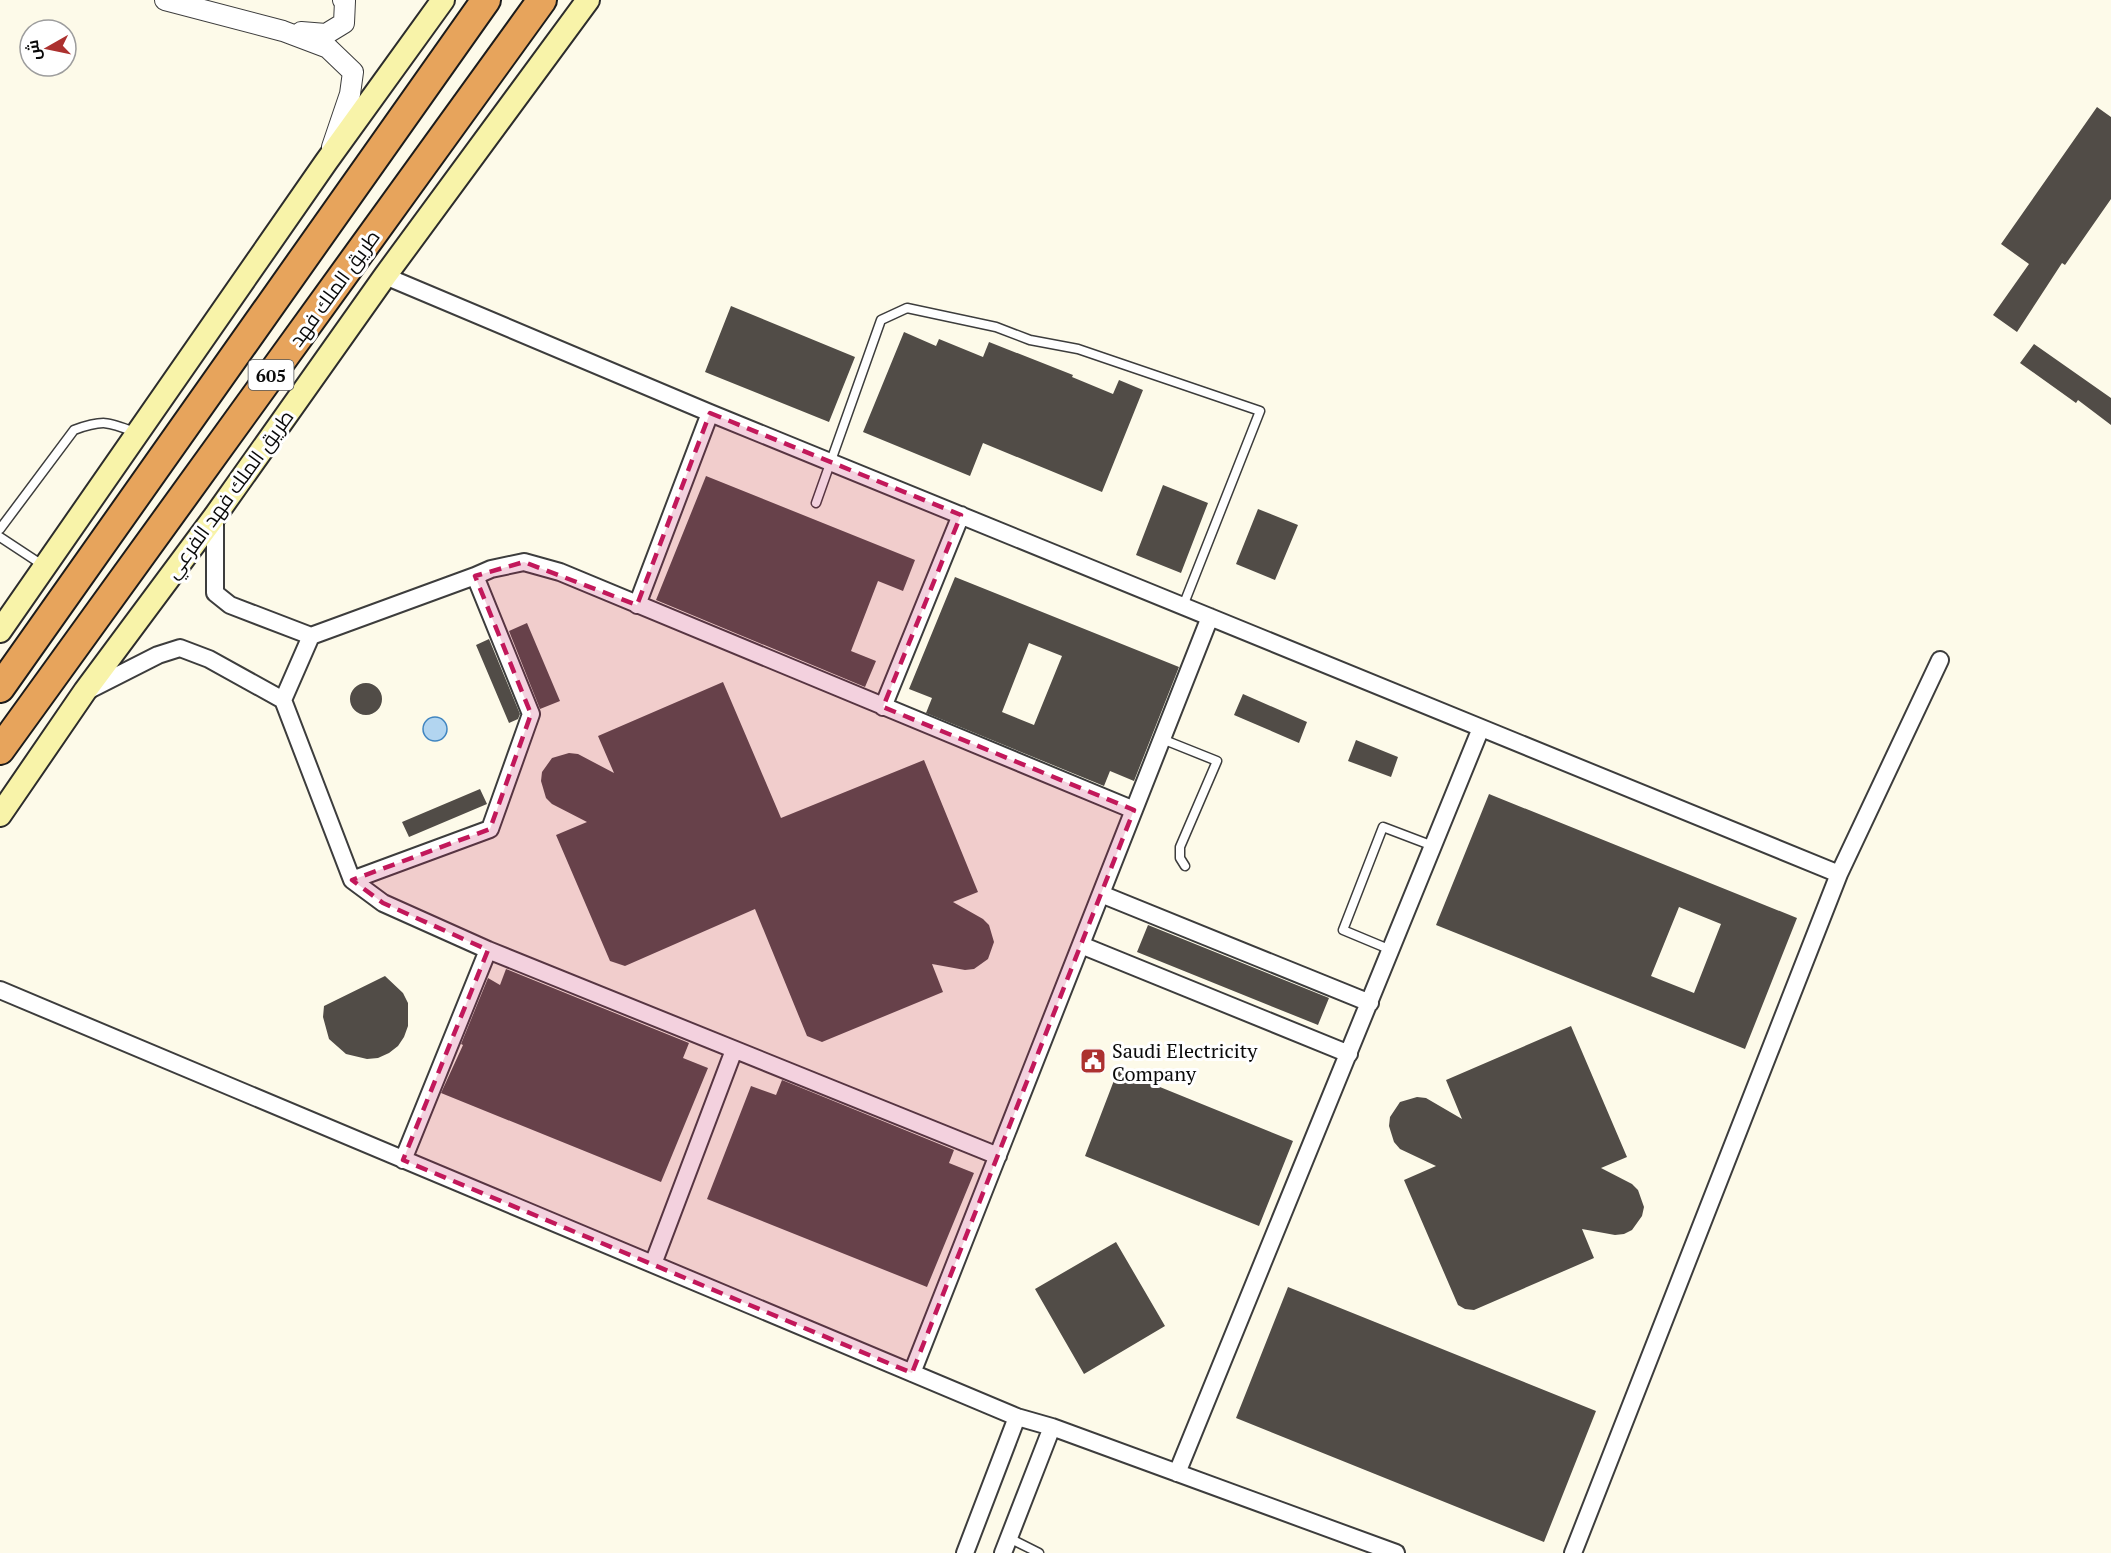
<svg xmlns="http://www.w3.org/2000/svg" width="2111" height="1553" viewBox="0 0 2111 1553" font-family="'PT Serif',Cairo,serif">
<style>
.water{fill:#b2d5f0;stroke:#4085c0;stroke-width:1.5}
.building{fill:#514c47;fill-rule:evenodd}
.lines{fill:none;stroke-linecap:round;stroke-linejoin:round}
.service-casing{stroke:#3d3d3d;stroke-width:11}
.minor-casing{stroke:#3d3d3d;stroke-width:20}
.tertiary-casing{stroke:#3d3d3d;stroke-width:22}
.secondary-casing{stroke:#2c2c2c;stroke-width:26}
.motorway-casing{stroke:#1b1b1b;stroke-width:32}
.service{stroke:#fff;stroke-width:8}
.minor{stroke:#fff;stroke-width:16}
.tertiary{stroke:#fff;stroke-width:20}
.secondary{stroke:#f8f3a9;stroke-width:22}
.motorway{stroke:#e7a45c;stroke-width:28}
.marked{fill:#c2185b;fill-opacity:0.2;stroke:#c2185b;stroke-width:4.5;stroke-dasharray:12 8;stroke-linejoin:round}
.labels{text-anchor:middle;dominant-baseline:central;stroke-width:6;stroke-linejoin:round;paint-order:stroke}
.shield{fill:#fff;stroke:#545454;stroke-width:1.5}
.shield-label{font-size:18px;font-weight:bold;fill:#0a0a0a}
.street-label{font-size:20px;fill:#0a0a0a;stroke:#fff}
.poi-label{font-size:20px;fill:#0a0a0a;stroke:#fff;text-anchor:start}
</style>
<rect width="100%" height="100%" fill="#fdfae9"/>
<!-- water -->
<path class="water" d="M423 729a12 12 0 1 1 24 0a12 12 0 1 1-24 0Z"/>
<!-- building -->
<path class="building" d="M2097 107 2111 117V199L2065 265 2062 263 2017 332 1993 315 2029 264 2001 244Z
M731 306 855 357 829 422 705 372Z
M904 332 936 346 939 339 983 357 989 342 1073 375 1072 377 1113 394 1119 380 1143 390 1102 492 983 443 970 476 863 432Z
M2034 344 2111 398V425L2078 400 2076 403 2020 363Z
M706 476 915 560 903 591 878 581 851 651 876 661 865 687 656 600Z
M1163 485 1208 503 1181 573 1136 555Z
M1258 509 1298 525 1275 580 1236 564Z
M955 577 1179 667 1134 781 1110 771 1104 786 926 713 932 698 909 689ZM1029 643 1062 656 1034 725 1002 712Z
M527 623 560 701 540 709 509 631Z
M489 639 520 714 518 719 509 723 476 645Z
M723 682 781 818 924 760 978 892 953 902 983 919 989 925 994 942 988 959 974 969 965 970 932 964 943 992 822 1042 807 1036 755 909 625 966 610 961 556 835 587 822 552 804 546 798 541 781 542 772 552 758 569 753 578 754 614 773 598 736Z
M350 699a16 16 0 1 1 32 0a16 16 0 1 1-32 0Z
M1243 694 1307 722 1299 743 1234 715Z
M1356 740 1398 757 1391 777 1348 761Z
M480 789 487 804 409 837 402 822Z
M1489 794 1797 918 1745 1049 1436 925ZM1679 907 1721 924 1694 993 1651 976Z
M1148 925 1329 998 1318 1025 1137 952Z
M506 969 689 1043 683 1058 708 1068 661 1182 441 1093 463 1045 461 1044 488 978 500 985Z
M385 976 403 993 408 1003V1026L404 1037 398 1046 389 1053 378 1058 367 1059 346 1054 329 1039 323 1017 324 1006Z
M1571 1026 1627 1157 1601 1168 1632 1184 1638 1190 1644 1207 1642 1216 1632 1230 1624 1234 1615 1235 1582 1229 1594 1258 1474 1310 1465 1309 1458 1305 1404 1180 1436 1166 1400 1149 1394 1142 1389 1126 1390 1117 1400 1102 1417 1097 1426 1098 1462 1119 1446 1080Z
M1118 1070 1293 1141 1259 1226 1085 1156Z
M782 1080 954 1150 949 1163 974 1173 927 1287 707 1199 751 1086 776 1095Z
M1116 1242 1165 1326 1084 1374 1035 1289Z
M1288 1287 1596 1411 1544 1542 1236 1418Z"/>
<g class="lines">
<!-- service casing -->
<g class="service-casing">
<path id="service" d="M816 503 881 320 907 308 996 327 1030 340 1078 349 1260 411 1183 606
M0 529 74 430C104 419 109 422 137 433
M0 537 44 566
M1162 739 1217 761 1180 847V858L1185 866
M1391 950 1343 930 1383 827 1433 846
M1009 1538 1039 1553"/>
</g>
<!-- minor casing -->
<g class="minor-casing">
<path id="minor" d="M385 276 710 413 1839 874 1573 1553
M475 576 491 569 524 562 560 572 1134 810
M637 605 710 413
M89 690 158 655 180 648 209 659 283 700 352 880 490 829 531 714 475 576 311 636 230 605 215 593V516
M283 700 311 636
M883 707 961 515
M1839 874 1940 660
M352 880 383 903 488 950 403 1160
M1101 894 1370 1003
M1081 945 1349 1054
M488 950 998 1156
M0 990 1017 1417 1052 1427 1396 1553
M653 1264 734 1050
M912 1373 1210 617
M1177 1473 1481 728
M965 1553 1017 1417
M1003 1553 1052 1427"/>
</g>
<!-- tertiary casing -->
<g class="tertiary-casing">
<path id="tertiary" d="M165 0 283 31 328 48 353 72 350 94 332 147
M301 32 326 34 344 23 345 1 343 0"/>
</g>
<!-- secondary casing -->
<g class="secondary-casing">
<path id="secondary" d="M0 631 326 162 443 0
M0 815 85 691 215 516 385 276 588 0"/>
</g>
<!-- motorway casing -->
<g class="motorway-casing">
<path id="motorway" d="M0 688 486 0
M0 750 542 0"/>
</g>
<!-- service -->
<use href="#service" class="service"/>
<!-- minor -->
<use href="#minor" class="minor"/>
<!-- tertiary -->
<use href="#tertiary" class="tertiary"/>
<!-- secondary -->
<use href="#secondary" class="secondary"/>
<!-- motorway -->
<use href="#motorway" class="motorway"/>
</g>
<!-- marked area -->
<path class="marked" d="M710 413 961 515 883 707 1134 810 912 1373 403 1160 488 950 383 903 352 880 490 829 531 714 475 576 524 562 637 605Z"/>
<!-- icons -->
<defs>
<g id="civic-square" transform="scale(1.35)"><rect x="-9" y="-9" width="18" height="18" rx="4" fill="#ac312f" stroke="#fff"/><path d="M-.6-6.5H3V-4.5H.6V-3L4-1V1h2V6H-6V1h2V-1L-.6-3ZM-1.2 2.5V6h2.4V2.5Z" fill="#fff"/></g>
</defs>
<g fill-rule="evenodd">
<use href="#civic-square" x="1093" y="1061"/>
</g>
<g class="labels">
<!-- shield labels -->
<rect class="shield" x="248.5" y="360" width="45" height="30" rx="4.5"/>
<g class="shield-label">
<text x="271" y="375">605</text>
</g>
<!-- street labels -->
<g class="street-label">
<text transform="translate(334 288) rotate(-54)">طريق الملك فهد</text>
<text transform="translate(229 494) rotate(-54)">طريق الملك فهد الفرعي</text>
</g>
<!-- poi labels -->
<g class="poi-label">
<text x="1112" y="1050">Saudi Electricity<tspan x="1112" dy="23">Company</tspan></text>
</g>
</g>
<!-- north arrow -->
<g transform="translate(48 48) rotate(261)"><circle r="28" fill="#ffffff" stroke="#9d9d9d" stroke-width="1.5"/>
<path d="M0-4.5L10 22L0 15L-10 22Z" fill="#ac312f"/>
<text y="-9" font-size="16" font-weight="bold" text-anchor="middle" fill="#0a0a0a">ش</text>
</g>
</svg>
